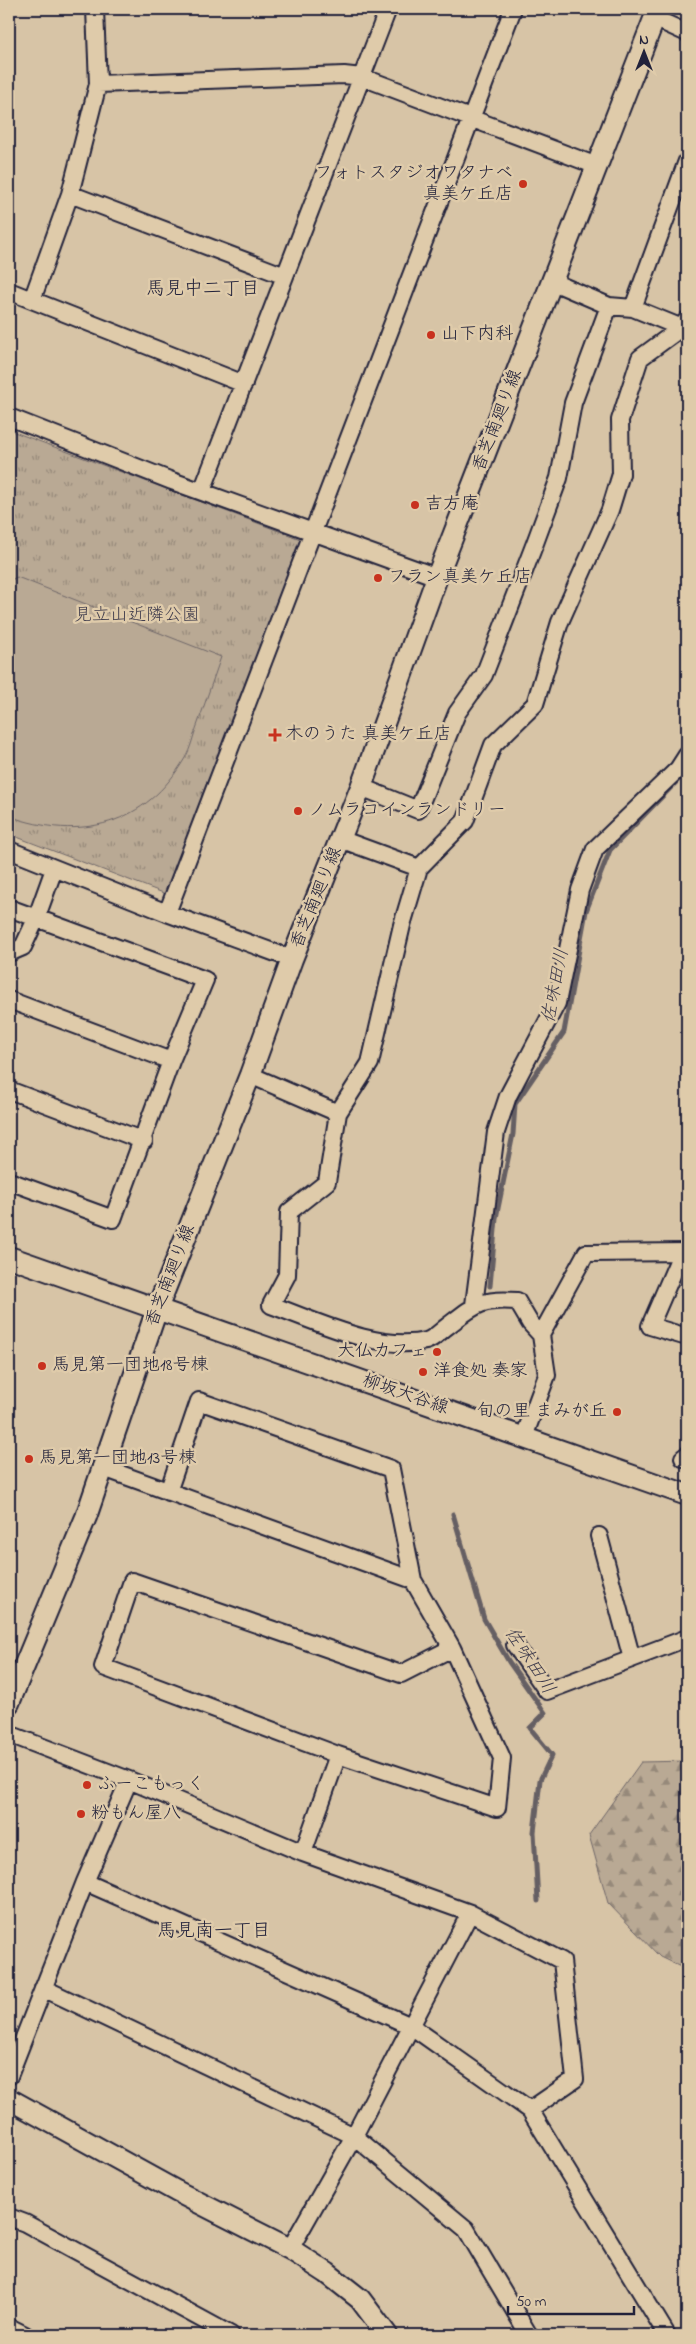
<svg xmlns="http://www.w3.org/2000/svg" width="696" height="2344" viewBox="0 0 696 2344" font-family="'Indie Flower','Klee One',sans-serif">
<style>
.forest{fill:url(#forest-firs);stroke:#6e6668}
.park{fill:url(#park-tufts);stroke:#6e6668}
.pitch{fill:#b9a994;stroke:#6e6668}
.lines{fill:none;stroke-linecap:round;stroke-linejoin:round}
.stream{stroke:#655e63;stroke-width:5}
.minor-casing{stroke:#22223b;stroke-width:20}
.tertiary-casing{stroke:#22223b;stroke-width:24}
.minor{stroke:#dfcbaa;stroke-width:16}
.tertiary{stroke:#dfcbaa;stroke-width:20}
.poi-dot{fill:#c8321e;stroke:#dfcbaa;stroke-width:2}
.labels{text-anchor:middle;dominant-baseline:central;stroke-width:5;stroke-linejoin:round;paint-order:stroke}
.poi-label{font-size:18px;fill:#22223b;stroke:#dfcbaa;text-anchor:start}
.street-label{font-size:18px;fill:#22223b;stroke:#dfcbaa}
.park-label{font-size:18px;fill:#403d4d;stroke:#dfcbaa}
.neighbourhood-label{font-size:19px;fill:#22223b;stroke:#dfcbaa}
.water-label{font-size:19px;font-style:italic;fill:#3e3b4c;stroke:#dfcbaa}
</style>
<defs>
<pattern id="forest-firs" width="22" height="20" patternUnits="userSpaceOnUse" patternTransform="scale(1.25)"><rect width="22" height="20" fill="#b9a994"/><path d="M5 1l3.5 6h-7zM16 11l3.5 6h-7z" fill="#96897a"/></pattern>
<pattern id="park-tufts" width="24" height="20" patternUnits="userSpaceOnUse" patternTransform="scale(1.25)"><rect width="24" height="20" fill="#b9a994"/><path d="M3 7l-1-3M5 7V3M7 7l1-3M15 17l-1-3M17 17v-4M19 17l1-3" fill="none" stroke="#96897a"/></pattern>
</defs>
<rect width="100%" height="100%" fill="#d7c4a6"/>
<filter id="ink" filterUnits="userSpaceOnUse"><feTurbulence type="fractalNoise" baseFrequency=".02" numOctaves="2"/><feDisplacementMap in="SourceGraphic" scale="10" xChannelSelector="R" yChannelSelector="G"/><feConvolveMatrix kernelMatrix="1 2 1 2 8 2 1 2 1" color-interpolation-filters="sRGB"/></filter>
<g filter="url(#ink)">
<!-- forest -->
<path class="forest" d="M687 1761V1970L660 1957 608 1903 589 1835 641 1762Z"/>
<!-- park -->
<path class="park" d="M9 430 303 540 166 894 9 834Z"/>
<!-- pitch -->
<path class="pitch" d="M17 577 221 657C213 680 205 703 197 726 193 736 191 748 185 758 146 825 81 842 9 816V581Z"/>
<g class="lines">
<!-- stream -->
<path class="stream" d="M490 1286 496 1218 513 1134 515 1104 564 1032 586 911 610 850 687 771
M453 1514 484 1619 509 1662 545 1713 530 1728 552 1755 540 1780 534 1832 538 1901"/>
<!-- minor casing -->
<g class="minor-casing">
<path id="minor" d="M654 18 687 33
M98 84 344 75 362 77 597 166
M70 194 285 276
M553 282 609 306 633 308 687 330
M9 291 244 384
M32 300 70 194 98 84 95 9
M633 308 687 161
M9 417 172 481 437 577
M202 491 388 9
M361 787 418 810 457 713 484 675 535 543 559 478 573 403 609 306
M340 839 419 868 465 821 493 745 535 704 560 622 610 510 621 474 620 420 640 358 681 328 687 320
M9 850 167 913 292 959
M419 868 402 925 370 1063 338 1113 327 1182 289 1212 287 1275 271 1305C316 1321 378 1352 426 1341 433 1339 440 1332 445 1328 474 1306 479 1298 517 1301L530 1323 541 1335 547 1375 524 1437
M9 908 205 980 171 1061 113 1219 9 1181
M167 913 513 9
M9 953 23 947 36 919 54 869
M9 1000 171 1061
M250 1075 338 1113
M9 1090 144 1141
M682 1252 650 1326 687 1337
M474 1305 496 1132 508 1096 557 1003 580 890 595 849 678 769 687 755
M541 1335 586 1253 687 1252
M683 1458 687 1455
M101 1467 413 1580
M168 1492 199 1401 391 1469 413 1580 452 1648 502 1758 497 1808 338 1755 103 1667 132 1581 401 1674 452 1648
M599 1536 632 1659
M515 1645 547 1691 687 1638
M9 1734 129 1780 303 1853 470 1913 562 1961 575 2079 530 2110
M303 1853 338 1755
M85 1882 411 2026 530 2110 667 2335
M43 1988 354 2136 466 2229 529 2335
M9 2076 85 1882 129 1780
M9 2217 25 2223 231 2335
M290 2249 354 2136 470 1913
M9 2327 25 2335"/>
</g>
<!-- tertiary casing -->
<g class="tertiary-casing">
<path id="tertiary" d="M9 1257 687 1495
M9 1703 86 1517 157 1309 250 1075 292 959 361 787 437 577 658 9
M9 2099 176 2191 290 2249 327 2273 360 2299 387 2335"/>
</g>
<!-- minor -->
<use href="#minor" class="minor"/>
<!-- tertiary -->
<use href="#tertiary" class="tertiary"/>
</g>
</g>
<!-- markers -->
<g class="poi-dot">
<circle cx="523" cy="184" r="5"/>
<circle cx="431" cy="335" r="5"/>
<circle cx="415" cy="505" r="5"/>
<circle cx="378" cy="578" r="5"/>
<path d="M272.5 727.5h5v5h5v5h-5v5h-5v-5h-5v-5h5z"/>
<circle cx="298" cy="811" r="5"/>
<circle cx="437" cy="1352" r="5"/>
<circle cx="42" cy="1366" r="5"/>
<circle cx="423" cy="1372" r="5"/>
<circle cx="617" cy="1412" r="5"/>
<circle cx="29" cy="1459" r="5"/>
<circle cx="87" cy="1785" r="5"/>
<circle cx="81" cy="1814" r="5"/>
</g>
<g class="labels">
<!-- poi labels -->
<g class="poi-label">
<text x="513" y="174" text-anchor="end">フォトスタジオワタナベ<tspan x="513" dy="21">真美ケ丘店</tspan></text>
<text x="441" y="335">山下内科</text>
<text x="425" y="505">吉方庵</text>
<text x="388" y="578">フラン真美ケ丘店</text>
<text x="285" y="735">木のうた 真美ケ丘店</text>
<text x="308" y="811">ノムラコインランドリー</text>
<text x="427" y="1352" text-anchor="end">大仏カフェ</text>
<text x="52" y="1366">馬見第一団地18号棟</text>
<text x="433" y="1372">洋食処 奏家</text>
<text x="607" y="1412" text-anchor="end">旬の里 まみが丘</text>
<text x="39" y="1459">馬見第一団地13号棟</text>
<text x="97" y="1785">ふーこもっく</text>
<text x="91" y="1814">粉もん屋八</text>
</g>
<!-- street labels -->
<g class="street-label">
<text transform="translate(498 421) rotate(-69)">香芝南廻り線</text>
<text transform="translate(317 898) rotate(-68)">香芝南廻り線</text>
<text transform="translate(171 1276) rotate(-69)">香芝南廻り線</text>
<text transform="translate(405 1395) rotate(19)">柳坂大谷線</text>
</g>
<!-- park labels -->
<g class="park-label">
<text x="137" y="616">見立山近隣公園</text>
</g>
<!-- neighbourhood labels -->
<g class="neighbourhood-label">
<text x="203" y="289">馬見中二丁目</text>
<text x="214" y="1931">馬見南一丁目</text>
</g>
<!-- water labels -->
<g class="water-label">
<text transform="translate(556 986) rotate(-79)">佐味田川</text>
<text transform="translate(529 1661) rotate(57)">佐味田川</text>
</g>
</g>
<!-- margin -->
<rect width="696" height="2344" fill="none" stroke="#dfcbaa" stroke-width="30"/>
<rect x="15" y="15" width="666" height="2314" fill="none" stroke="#22223b" stroke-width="2" filter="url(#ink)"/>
<!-- north arrow -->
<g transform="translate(644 52)" stroke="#dfcbaa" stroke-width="4" paint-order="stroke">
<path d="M0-4L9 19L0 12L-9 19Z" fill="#22223b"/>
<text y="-8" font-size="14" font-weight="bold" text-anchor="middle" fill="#22223b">N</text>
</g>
<!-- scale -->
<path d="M508 2306v8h126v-8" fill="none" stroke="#22223b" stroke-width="2.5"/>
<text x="516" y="2306" font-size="15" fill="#22223b" stroke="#dfcbaa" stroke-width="4" paint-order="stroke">50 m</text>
</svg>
